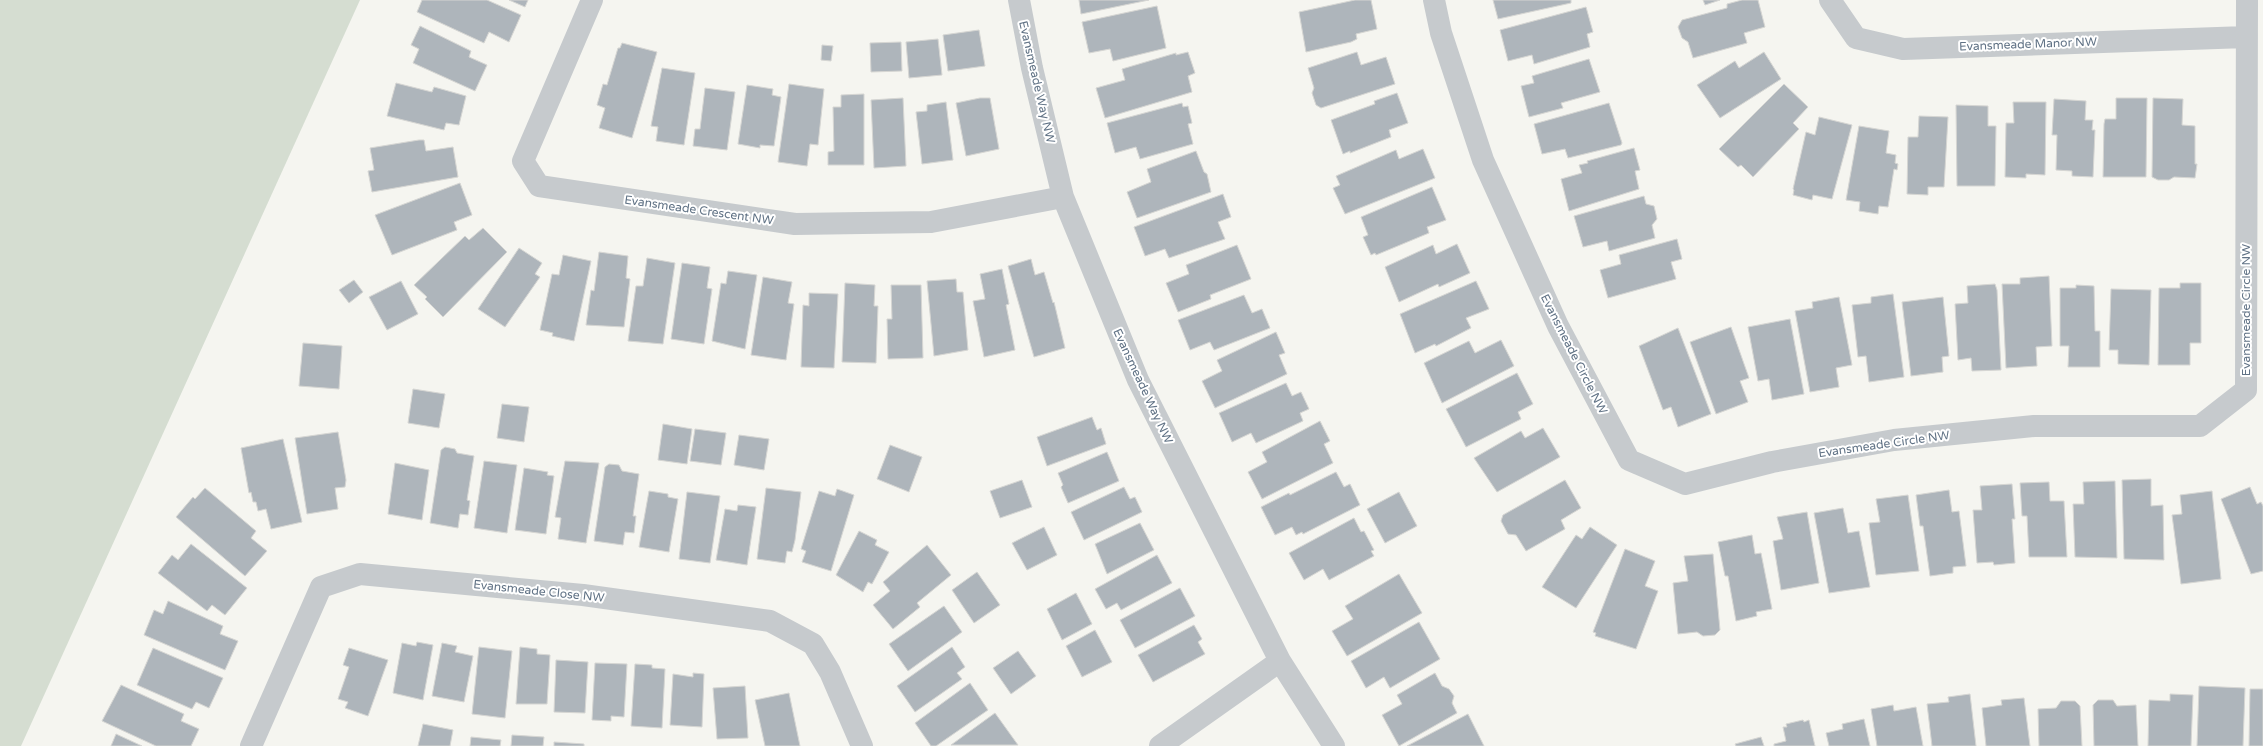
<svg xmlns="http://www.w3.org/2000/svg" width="2263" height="746" viewBox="0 0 2263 746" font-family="'Varela Round',sans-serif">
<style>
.green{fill:#d5ddd1}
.building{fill:#aeb5bb;stroke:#d6d6d3}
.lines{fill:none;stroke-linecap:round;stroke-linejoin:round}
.minor{stroke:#c6cacd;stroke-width:22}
.labels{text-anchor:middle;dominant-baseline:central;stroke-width:4;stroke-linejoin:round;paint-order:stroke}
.street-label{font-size:12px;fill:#607285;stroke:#fff}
</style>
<rect width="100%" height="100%" fill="#f5f5f0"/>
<!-- green -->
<path class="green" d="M0 0H360L21 746H0Z"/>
<!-- building -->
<path class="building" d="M422 0H487L521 15 509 42 489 32 484 43 417 12Z
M509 0H528L525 7Z
M1079 0H1149L1081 14Z
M1355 0H1371L1377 29 1356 34 1357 39 1351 42 1306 52 1299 12Z
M1493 0H1571V3L1498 19Z
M1703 0H1720L1705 5Z
M1742 0H1758L1765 27 1744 33 1747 43 1693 58 1688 42 1682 38 1678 27 1682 20 1727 8V4Z
M1157 6 1166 48 1113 61 1110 49 1089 53 1082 22Z
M1586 7 1593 32 1587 34 1590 47 1534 64 1532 55 1508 61 1500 30Z
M420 26 471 51 469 57 487 65 475 91 413 63 419 49 411 45Z
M979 30 985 66 948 71 943 35Z
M938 39 942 75 909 78 906 42Z
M901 42 902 71 871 72 870 43Z
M622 43 657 52 632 138 599 128 605 108 597 105 603 84 607 85 618 48H620Z
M822 45 833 46 831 61 821 60Z
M1188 52 1195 73 1188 76 1192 92 1105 118 1096 88 1125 80 1122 69 1176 53V55Z
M1357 52 1361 65 1386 57 1395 84 1321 108 1316 105 1312 93 1314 88 1308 68Z
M1764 52 1781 79 1720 118 1697 85 1735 61 1739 68Z
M1589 59 1600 92 1561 103 1563 108 1529 117 1521 86 1534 83 1532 76Z
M662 68 695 73 684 145 656 141 658 127 651 126Z
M396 83 432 92 434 87 466 96 459 125 446 123 444 130 387 116Z
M789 84 824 89 818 145 810 144 807 166 778 162Z
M1784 84 1808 107 1793 123 1799 129 1753 177 1741 165 1738 167 1719 149Z
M747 85 773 89 772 95 781 97 774 146 760 145V148L738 144Z
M705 88 735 92 727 150 693 146 695 129H700Z
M1397 93 1408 123 1389 130 1391 137 1350 153V151L1343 154 1331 120 1375 104 1374 101Z
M864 94V165H828V152L834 151 833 107H841V95Z
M903 98 906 166 874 168 871 100Z
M980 98H990L999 149 966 156 956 103Z
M2116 98H2147L2146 177H2103L2104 124 2105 119H2116Z
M2153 98 2183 99 2182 125 2195 126V164H2197L2195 178 2174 177 2169 180H2158L2152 177Z
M2054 99 2086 101 2085 120H2093L2092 130H2095L2093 177 2072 176V171L2056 170 2057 135H2052Z
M946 102 953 160 922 164 916 112 927 111V105Z
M2013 102H2046L2045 175 2026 174V178L2005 177 2006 123H2014Z
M1182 103 1183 107 1188 106 1192 123 1188 124 1193 144 1140 159 1136 147 1115 153 1107 123Z
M1609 103 1622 143 1621 145 1568 158 1565 149 1542 154 1534 124Z
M1956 105 1988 106V126H1996L1995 186H1957Z
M1919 116 1948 117 1944 187H1928V195L1907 194 1908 137H1918Z
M1819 117 1852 125 1832 199 1813 195 1812 200 1793 195 1794 190 1793 189 1806 132 1815 135Z
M1859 126 1889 131 1886 153 1896 155 1895 163 1898 164 1897 170 1894 169 1888 207 1879 206 1878 214 1859 211 1860 202 1846 200Z
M419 140H424L426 151 453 147 458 177 372 192 368 171 374 170 370 148Z
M1634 148 1640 170 1635 171 1639 189 1569 211 1561 179 1582 173 1579 165 1588 163 1587 161Z
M1423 149 1435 178 1345 214 1333 188 1340 185 1336 176 1396 150 1399 159Z
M1196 151 1204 172 1207 174 1211 192 1137 218 1127 192 1151 182 1147 169Z
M460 183 472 215 454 222 457 230 392 255 375 215Z
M1432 187 1446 220 1427 227 1429 233 1376 255 1375 253 1371 255 1363 237 1368 235 1361 217Z
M1223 194 1231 217 1218 222 1225 239 1169 258 1165 249 1145 256 1134 227Z
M1644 196 1646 204 1654 206 1657 219 1652 225 1655 238 1609 251 1607 241 1583 247 1574 216Z
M483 228 507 252 443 317 425 299 427 297 414 285 465 236 469 240Z
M1677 239 1682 259 1671 262 1676 279 1608 298 1600 270 1621 264 1619 255Z
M1457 244 1470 273 1439 287 1438 284 1399 302 1385 267 1433 245 1436 254Z
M1237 245 1251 279 1210 295 1211 299 1178 312 1166 283 1189 274 1186 265Z
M519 248 542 263 535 274 540 277 505 327 478 309Z
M599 252 628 256 626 278 630 279 624 327 586 325 591 290 594 291Z
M563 255 591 261 574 341 552 336 553 333 540 330 552 274 559 275Z
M647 258 675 263 663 344 628 341 636 286H643Z
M1031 259 1035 275 1044 272 1053 303 1054 302 1065 348 1034 357 1008 266Z
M682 263 710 267 707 288 712 289 704 344 671 339Z
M1002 269 1009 304 1006 305 1015 350 984 357 973 301 985 299 980 274Z
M728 271 757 275 745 349 712 341 721 283 726 284Z
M2049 276 2052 346 2036 347 2037 366 2006 368 2002 284H2020V278Z
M763 277 792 282 788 303 794 304 786 360 751 355Z
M956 279 957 292H963L968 350 934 356 927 281Z
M354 280 363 292 349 303 339 290Z
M401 281 418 314 387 330 369 297Z
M1476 281 1489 309 1466 318 1471 328 1436 346 1435 344 1415 353 1400 314Z
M845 283 875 285 874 306H878L876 363 842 362Z
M2180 283H2201V343H2190V365H2158L2159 288H2180Z
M1995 284 1997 290 2001 370 1972 371 1971 358 1958 360 1955 304 1968 303 1967 286Z
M891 285H921L923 358 888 359 887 319H892Z
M2076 285 2094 286 2095 331H2100V367H2068L2069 346H2060V288H2076Z
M2111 289 2151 290 2149 365 2118 364V350H2109Z
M809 293 838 294 834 368 801 367 803 305 809 306Z
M1893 294 1904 377 1869 382 1866 356 1858 357 1852 305 1871 303V297Z
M1244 295 1252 313 1262 309 1270 328 1214 350 1210 342 1190 350 1178 320Z
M1839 297 1852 365 1836 368 1839 387 1810 392 1795 311 1813 308 1812 302Z
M1943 297 1949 356 1942 357 1943 372 1911 376 1902 302Z
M1790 319 1804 394 1772 400 1769 379 1758 381 1748 327Z
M1731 327 1749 378 1740 381 1748 402 1716 414 1690 342Z
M1678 328 1711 414 1678 427 1671 407 1663 410 1639 346Z
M1276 332 1285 353 1279 355 1287 374 1215 408 1202 381 1222 371 1217 360Z
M1501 340 1514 366 1442 403 1424 363 1469 341 1475 353Z
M303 343 342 346 339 389 299 386Z
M1517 373 1533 404 1518 412 1521 419 1466 447 1446 409Z
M1286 383 1292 396 1301 392 1309 409 1300 413 1303 421 1256 443 1251 433 1232 442 1219 413Z
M413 389 445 394 439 428 408 423Z
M502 404 529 407 524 442 497 438Z
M1092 417 1097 430 1101 428 1106 444 1047 466 1037 437Z
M1320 421 1330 441 1324 444 1333 463 1262 499 1248 472 1267 462 1262 452Z
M663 424 692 429 687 464 658 460Z
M1543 428 1560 457 1497 492 1474 458 1521 431 1525 438Z
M695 429 726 433 721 465 690 461Z
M338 432 346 480 345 487 335 488 338 509 307 514 295 438Z
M739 435 769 439 764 470 734 465Z
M283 439 302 522 271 529 266 509 258 511 256 502H253L251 492 249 493 241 448Z
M890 445 922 457 909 492 877 479Z
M445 447 455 449 457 453 474 456 467 500 470 501 468 515 460 514 458 528 430 523 441 450Z
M1107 452 1119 481 1068 503 1061 487 1063 485 1058 473Z
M484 461 517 465 507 533 474 528Z
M565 461 599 463 586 543 558 539 561 518 555 517Z
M395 463 429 470 422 520 388 514Z
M609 464 619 465 622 471 639 474 633 516H636L634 533 625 532 623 545 594 541 605 467Z
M524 468 548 472 547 475 554 476 546 534 515 530Z
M1336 472 1344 487 1350 484 1360 505 1303 534 1302 532 1296 535 1292 527 1275 535 1261 507 1289 493 1290 495Z
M2151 479V506L2163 505 2164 560 2124 559 2122 480Z
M1022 480 1032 507 1000 518 990 491Z
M1565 480 1581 508 1561 520 1565 529 1526 551 1516 535 1508 534 1501 521 1503 515Z
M2115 481 2117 558 2075 557 2073 504H2084L2083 482Z
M2049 482 2050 501H2064L2067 557H2029L2027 516H2022L2020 483Z
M2012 484 2015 519H2012L2015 563 1994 565 1993 562 1977 563 1973 510H1982L1980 486Z
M1124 487 1130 499 1135 497 1142 512 1084 540 1071 512Z
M2250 487 2257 504 2261 502 2263 506V571L2251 574 2221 499Z
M205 488 256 531 251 538 267 551 245 576 176 517 193 497 195 499Z
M766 488 801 492 795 540 792 552 787 551 785 563 757 559Z
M837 489 854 495 831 571 802 562 806 551 801 549 819 491 835 496Z
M1949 490 1952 512 1959 511 1966 566 1953 567V573L1930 576 1923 526H1920L1916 495Z
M649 491 668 494V497L678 499 669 552 639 547Z
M2212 491 2221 579 2181 584 2172 515 2182 514 2180 495Z
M687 492 720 496 710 563 679 559Z
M1399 492 1417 526 1385 543 1367 509Z
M1908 495 1919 571 1876 575 1869 523 1880 522 1876 499Z
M738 505 756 507 747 565 716 560 725 509 737 511Z
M1843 508 1848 533 1859 531 1870 587 1829 593 1814 513Z
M1807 512 1819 583 1781 590 1773 541 1783 539 1777 517Z
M1354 518 1361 532 1364 531 1374 550 1371 551 1374 556 1329 580 1323 569 1304 580 1289 553Z
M1140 523 1154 550 1107 574 1095 544Z
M1044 527 1057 555 1027 570 1012 543Z
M1590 527 1617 545 1576 608 1542 587 1576 535 1582 539Z
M859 531 877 540 875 545 889 552 872 584 868 582 863 592 836 575Z
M1752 535 1755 554 1761 553 1772 609 1756 612 1757 616 1736 621 1728 576H1725L1718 542Z
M191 544 247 588 225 615 212 605 207 611 158 573 172 555 178 560Z
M927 545 951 575 917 603 920 607 893 629 873 605 890 591 883 582Z
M1625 549 1655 561 1645 586 1658 591 1636 649 1595 636 1596 633 1593 632Z
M1713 554 1720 630 1715 635 1703 636 1697 632 1678 634 1673 583 1688 581 1684 556Z
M1157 555 1172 583 1121 610 1117 603 1106 609 1095 589Z
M977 572 1000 605 974 623 952 590Z
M1399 574 1422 613 1347 656 1332 631 1353 619 1345 606Z
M1180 588 1195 616 1135 648 1120 620Z
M1076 593 1092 624 1062 640 1047 609Z
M168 601 223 626 220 634 238 641 225 670 144 635 154 610 163 614Z
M944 606 962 632 908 671 889 644Z
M1419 622 1440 659 1390 688 1384 677 1366 688 1351 661Z
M1194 625 1202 639 1198 642 1205 654 1153 682 1138 655Z
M1095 630 1112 662 1082 677 1066 646Z
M417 642 433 645 423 700 393 693 402 643 416 646Z
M442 643 457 646 455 652 473 656 464 702 432 696Z
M479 647 512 651 505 718 472 714Z
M520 647 537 649V654L550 655 547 704H516Z
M952 647 965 667 957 673 962 679 915 712 897 686Z
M153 648 223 678 209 708 196 702 192 709 137 685Z
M349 648 388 660 368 716 345 708 348 702 338 699 349 667 343 665Z
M1018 651 1036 676 1011 694 993 668Z
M556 660 588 662 585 713 554 712Z
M595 663 627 664 624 717 611 716V721L592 720Z
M635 664 652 665V668L665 669 662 728 631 726Z
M693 673 704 674 702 727 670 725 673 674 693 677Z
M1435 673 1442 686 1449 689 1454 696 1452 703 1457 713 1399 746 1382 715 1402 704 1397 695Z
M970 683 988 710 936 746H931L915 723Z
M121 685 184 714 181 721 199 729 191 746H156L102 721Z
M745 686 748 738 717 739 713 688Z
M2199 686 2245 688 2243 746H2197Z
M2250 689H2263V746H2249Z
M789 693 800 746H765L755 700Z
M1970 694 1976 746H1932L1927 704 1949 702 1948 697Z
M2170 694 2193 695 2191 746H2148L2149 700 2170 701Z
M2024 698 2030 746H1986L1982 708 2002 705 2001 700Z
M2098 700H2113L2117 706 2136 705 2138 746H2094L2093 705Z
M2061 701H2075L2080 706 2082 746H2039L2038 709 2056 708Z
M1893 705 1894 711 1916 707 1923 746H1877L1871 709Z
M995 713 1018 745H951Z
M1468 714 1484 746H1407Z
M1864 719 1870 746H1829L1826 733 1843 729 1842 724Z
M1803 720 1804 722 1809 720 1815 746H1774V744L1786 741 1783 727H1787L1786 724Z
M423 724 453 730 450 746H418Z
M116 734 142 746H111Z
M512 735 544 737 543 746H511Z
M471 737 501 740 500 746H470Z
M1761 737 1764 746H1736L1735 744Z
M554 742 584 744V746H554Z"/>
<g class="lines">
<!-- minor -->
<path class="minor" d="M592 0 523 161 539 186 795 224 931 222 1063 197
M1019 0 1032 68 1063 197 1138 380 1280 661 1334 746
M1434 0 1441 33 1483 160 1558 326 1629 460 1685 484 1772 462 1894 440 2034 426H2200L2246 390 2247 0
M1830 0 1856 38 1903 49 2246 37
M251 746 321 587 360 574 583 595 770 621 813 644 830 672 862 746
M1160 746 1280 661"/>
</g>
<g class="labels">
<!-- street labels -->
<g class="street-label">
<text transform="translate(2028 44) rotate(-2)">Evansmeade Manor NW</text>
<text transform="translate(1037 82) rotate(77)">Evansmeade Way NW</text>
<text transform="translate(699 210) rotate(8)">Evansmeade Crescent NW</text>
<text transform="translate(2246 310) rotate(-90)">Evansmeade Circle NW</text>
<text transform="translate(1574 354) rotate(63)">Evansmeade Circle NW</text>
<text transform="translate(1143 386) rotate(65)">Evansmeade Way NW</text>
<text transform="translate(1884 444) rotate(-8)">Evansmeade Circle NW</text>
<text transform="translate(539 591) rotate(6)">Evansmeade Close NW</text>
</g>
</g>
</svg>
